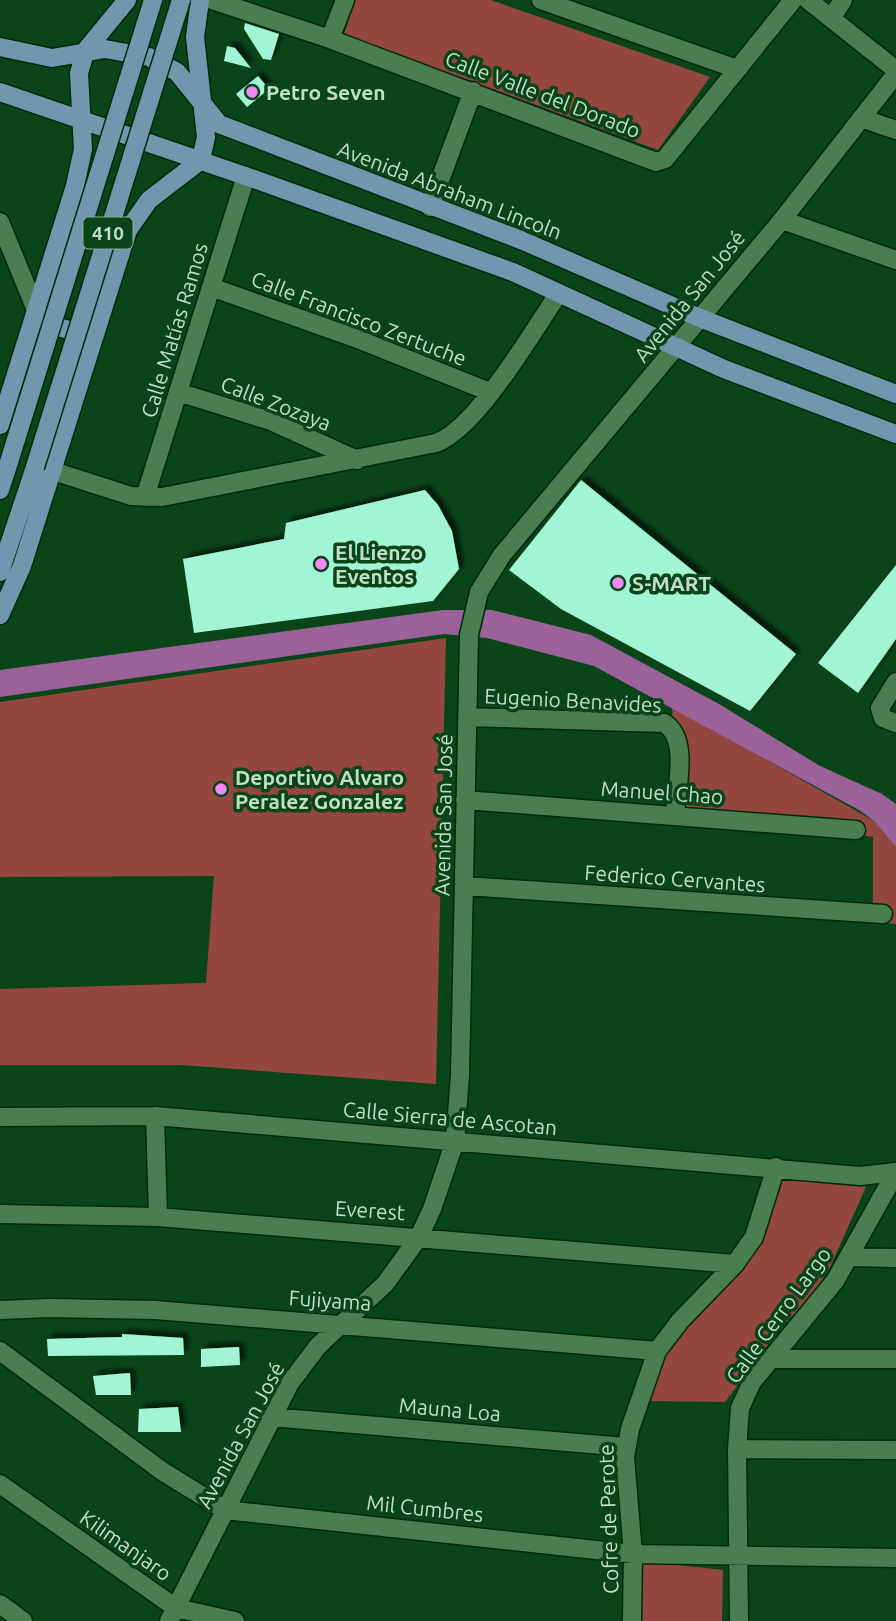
<svg xmlns="http://www.w3.org/2000/svg" width="896" height="1621" viewBox="0 0 896 1621" font-family="Ubuntu,sans-serif">
<style>
.green{fill:#93473f}
.water{fill:#9b629a}
.building{fill:#a2f5d4;filter:url(#shadow)}
.lines{fill:none;stroke-linecap:round;stroke-linejoin:round}
.minor-casing{stroke:#002909;stroke-width:21}
.major-casing{stroke:#002909;stroke-width:21}
.minor{stroke:#487e50;stroke-width:18}
.major{stroke:#7197ae;stroke-width:18}
.major-bridge-casing{stroke:#002909;stroke-width:21;stroke-linecap:butt}
.major-bridge{stroke:#7197ae;stroke-width:18}
.poi-dot{fill:#f38af2;stroke:#0a451a;stroke-width:2.5}
.labels{text-anchor:middle;dominant-baseline:central;stroke-width:7;stroke-linejoin:round;paint-order:stroke}
.shield{fill:#0a451a;stroke:#8bb092;stroke-width:2}
.shield-label{font-size:19px;font-weight:bold;fill:#c2dec5}
.poi-label{font-size:21px;font-weight:bold;fill:#c2dec5;stroke:#0a451a;text-anchor:start}
.street-label{font-size:21px;fill:#c2dec5;stroke:#0a451a}
</style>
<defs>
<filter id="shadow"><feDropShadow dx="5" dy="-5" stdDeviation="2" flood-color="#0009"/></filter>
</defs>
<rect width="100%" height="100%" fill="#0a451a"/>
<!-- green -->
<path class="green" d="M355 0H491L710 77 658 150 344 34Z
M446 638 436 1084 181 1065H0V989L206 983 214 876 0 877V702Z
M672 706 874 821 896 847V924L873 922V837L679 811 687 738 673 724Z
M777 1176 866 1187 827 1274 804 1305 782 1326 725 1402 645 1401 656 1363 694 1309 756 1252Z
M641 1561 723 1570 722 1621H636Z"/>
<!-- water -->
<path class="water" d="M443 610H492L591 635 719 704 820 766 882 794 896 804V847L874 821 859 810 594 666 487 638 444 634 0 697V670Z"/>
<!-- building -->
<path class="building" d="M245 23 279 34 271 60 263 59 244 29Z
M227 46 235 48 251 68 224 61Z
M258 76 269 89 247 107 236 94Z
M581 480 796 654 750 711 561 609 509 570Z
M425 490 438 505 452 531 459 569 433 601 194 633 183 559 284 539 286 523Z
M896 565V639L858 693 818 663Z
M122 1334 183 1338 184 1355 48 1356 47 1339 122 1337Z
M239 1347 240 1365 201 1367V1349Z
M130 1373 131 1395H96L93 1376Z
M178 1407 181 1432H138L139 1409Z"/>
<g class="lines">
<!-- minor casing -->
<g class="minor-casing">
<path id="minor" d="M212 0 330 39 656 162 665 159 793 0
M541 0 737 69
M808 0 896 70
M832 17 843 0
M330 39 345 0
M861 118 896 130
M430 207 473 91
M782 220 896 260
M0 222 36 310
M211 287 355 338 490 392
M178 392 271 421 357 460
M53 471 131 496 162 497 436 443C478 427 532 332 559 293
M145 497 246 176
M896 682 880 708 883 718 896 723
M467 717 664 723C690 738 676 790 675 815
M465 800 856 830
M465 886 883 914
M155 1116 158 1217
M0 1117 155 1116 860 1176 896 1172
M0 1214 158 1217 735 1264
M850 1257 896 1258
M0 1310 50 1308 155 1310 657 1351
M0 1351 162 1471 225 1510 633 1554 896 1558
M773 1359H896
M271 1417 625 1447
M737 1449 896 1450
M0 1484 176 1608 235 1621
M0 1604 23 1621
M169 1621 290 1383 318 1346 385 1284 419 1237 432 1209 455 1141 460 1075 469 635 479 592 502 555 782 220 896 74
M632 1621 633 1554 625 1457 630 1429 657 1351 680 1321 735 1264 754 1237 776 1167
M739 1621 737 1449 740 1408 752 1382 835 1281 896 1172"/>
</g>
<!-- major casing -->
<g class="major-casing">
<path id="major" d="M200 0 195 37 206 137 201 160
M0 47 52 58 105 49 149 57 177 72 219 124 521 240 700 318 896 394
M0 92 254 179 513 272 724 369 896 434
M41 315C53 328 75 334 92 330
M0 425 75 186 83 149 79 73 86 50 127 0
M0 490 9 462
M0 572 35 467
M0 615 22 566 128 230 149 200 201 160"/>
</g>
<!-- minor -->
<use href="#minor" class="minor"/>
<!-- major -->
<use href="#major" class="major"/>
<!-- major-bridge casing -->
<g class="major-bridge-casing">
<path id="major-bridge" d="M9 462 153 0
M35 467 181 0"/>
</g>
<!-- major-bridge -->
<use href="#major-bridge" class="major-bridge"/>
</g>
<!-- markers -->
<g class="poi-dot">
<circle cx="252" cy="92" r="7"/>
<circle cx="321" cy="564" r="7"/>
<circle cx="618" cy="583" r="7"/>
<circle cx="221" cy="789" r="7"/>
</g>
<g class="labels">
<!-- shield labels -->
<rect class="shield" x="83.5" y="217.5" width="49" height="31" rx="5"/>
<g class="shield-label">
<text x="108" y="233">410</text>
</g>
<!-- poi labels -->
<g class="poi-label">
<text x="266" y="92">Petro Seven</text>
<text x="335" y="552">El Lienzo<tspan x="335" dy="24">Eventos</tspan></text>
<text x="632" y="583">S-MART</text>
<text x="235" y="777">Deportivo Alvaro<tspan x="235" dy="24">Peralez Gonzalez</tspan></text>
</g>
<!-- street labels -->
<g class="street-label">
<text transform="translate(543 94) rotate(21)">Calle Valle del Dorado</text>
<text transform="translate(450 190) rotate(21)">Avenida Abraham Lincoln</text>
<text transform="translate(689 296) rotate(-51)">Avenida San José</text>
<text transform="translate(359 318) rotate(21)">Calle Francisco Zertuche</text>
<text transform="translate(174 330) rotate(-73)">Calle Matías Ramos</text>
<text transform="translate(276 403) rotate(21)">Calle Zozaya</text>
<text transform="translate(573 700) rotate(3)">Eugenio Benavides</text>
<text transform="translate(662 792) rotate(4)">Manuel Chao</text>
<text transform="translate(443 815) rotate(-89)">Avenida San José</text>
<text transform="translate(675 878) rotate(4)">Federico Cervantes</text>
<text transform="translate(450 1118) rotate(5)">Calle Sierra de Ascotan</text>
<text transform="translate(370 1210) rotate(4)">Everest</text>
<text transform="translate(330 1300) rotate(4)">Fujiyama</text>
<text transform="translate(778 1315) rotate(-54)">Calle Cerro Largo</text>
<text transform="translate(450 1409) rotate(5)">Mauna Loa</text>
<text transform="translate(240 1435) rotate(-62)">Avenida San José</text>
<text transform="translate(425 1508) rotate(6)">Mil Cumbres</text>
<text transform="translate(608 1519) rotate(-92)">Cofre de Perote</text>
<text transform="translate(126 1545) rotate(35)">Kilimanjaro</text>
</g>
</g>
</svg>
